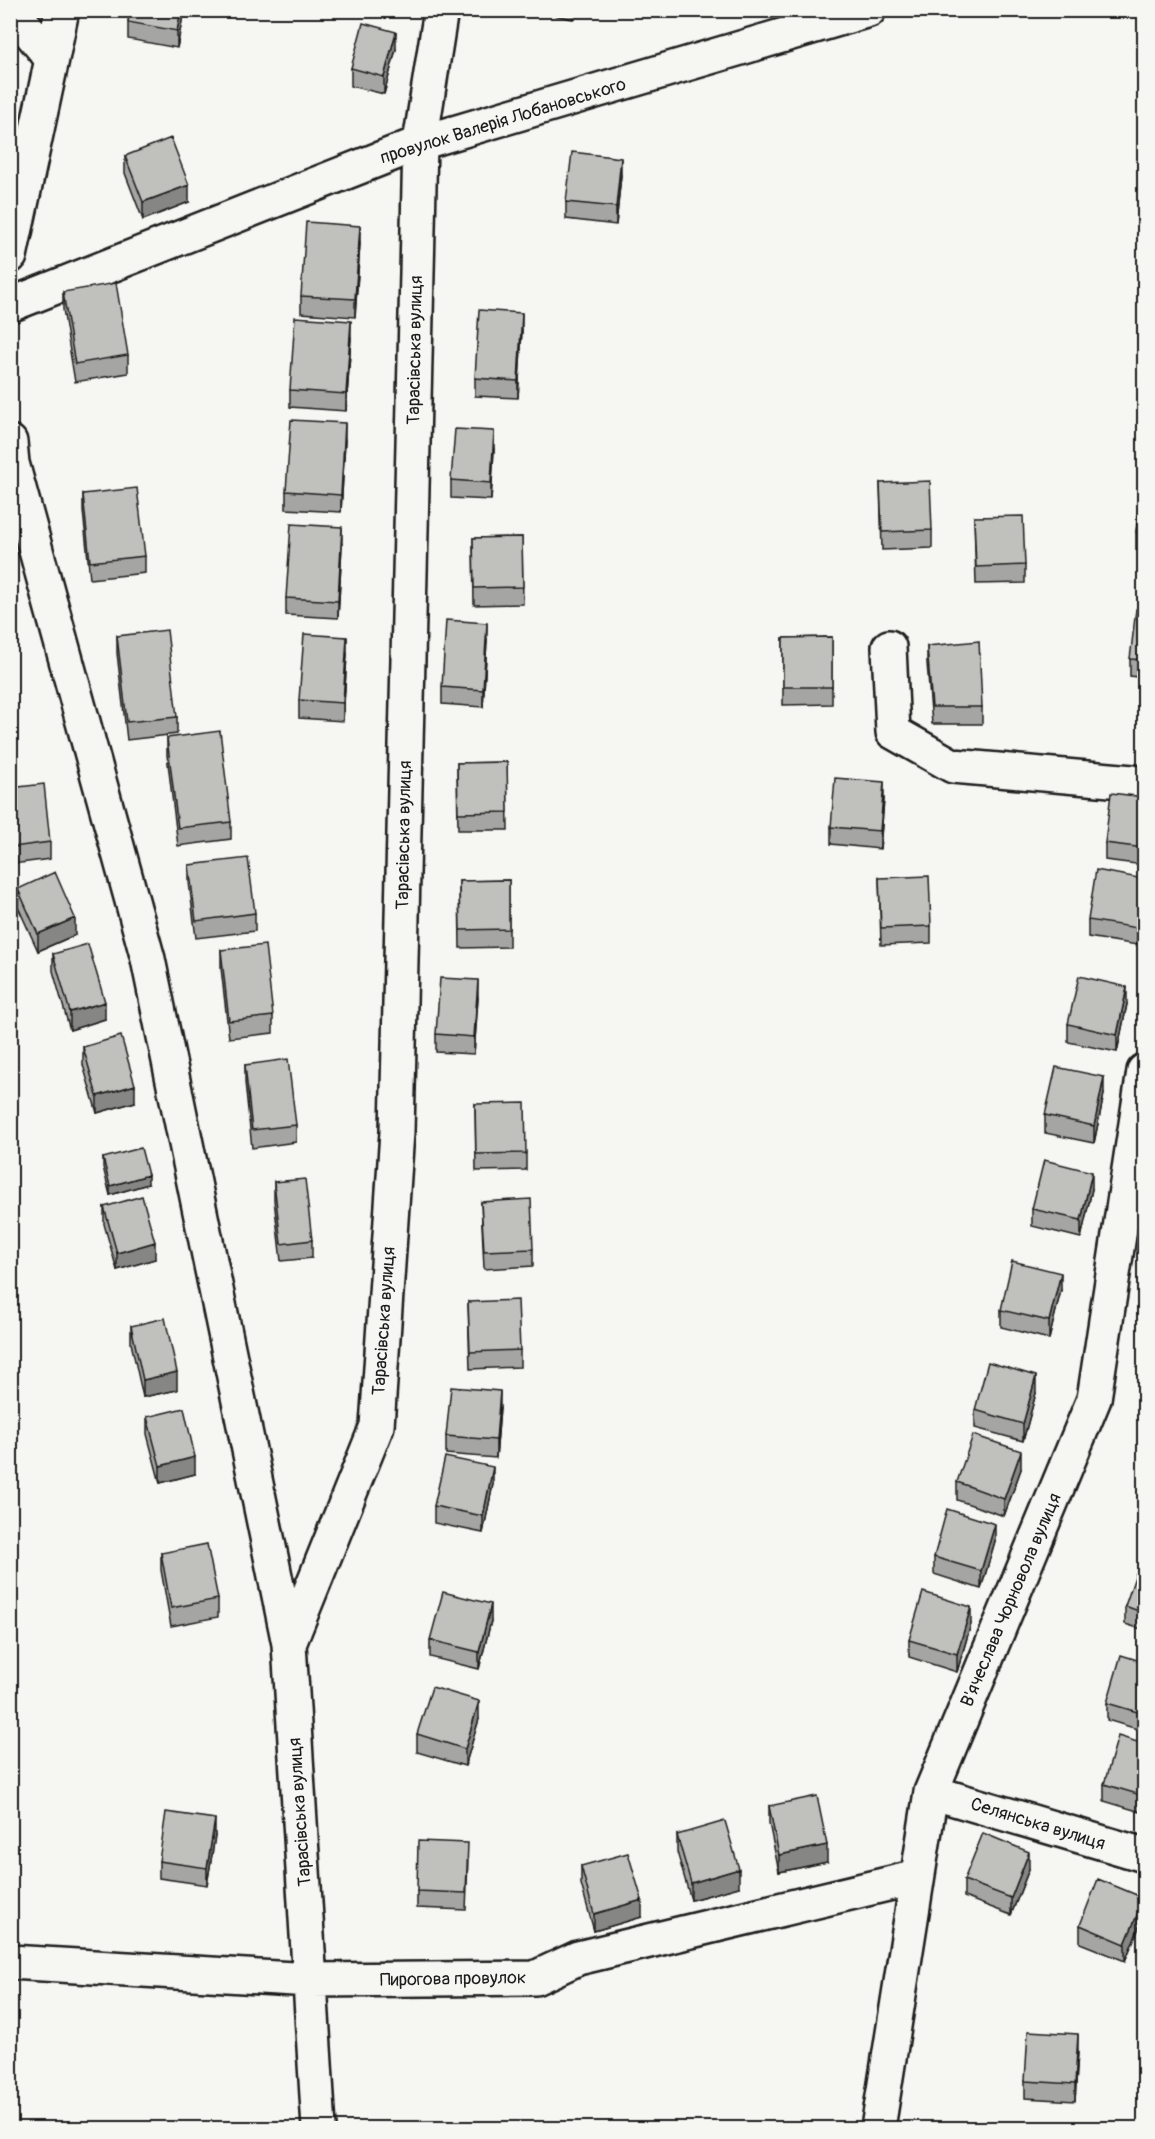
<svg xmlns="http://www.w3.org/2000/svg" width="1155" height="2139" viewBox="0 0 1155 2139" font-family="Pangolin,sans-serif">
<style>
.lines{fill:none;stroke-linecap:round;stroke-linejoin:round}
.street-casing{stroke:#1c1c1c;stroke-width:38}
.street{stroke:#f6f6f2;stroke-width:33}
.wall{fill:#a5a5a3;stroke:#1c1c1c;stroke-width:1.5}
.shaded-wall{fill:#868684;stroke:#1c1c1c;stroke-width:1.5}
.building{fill:#c0c0bd;stroke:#1c1c1c;stroke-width:1.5}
.labels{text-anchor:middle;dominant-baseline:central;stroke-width:6;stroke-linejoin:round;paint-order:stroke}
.street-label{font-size:18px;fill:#1c1c1c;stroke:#f6f6f2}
</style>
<rect width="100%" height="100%" fill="#f6f6f2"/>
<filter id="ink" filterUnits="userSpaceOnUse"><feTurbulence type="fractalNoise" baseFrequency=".0167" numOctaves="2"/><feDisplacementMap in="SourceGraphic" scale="12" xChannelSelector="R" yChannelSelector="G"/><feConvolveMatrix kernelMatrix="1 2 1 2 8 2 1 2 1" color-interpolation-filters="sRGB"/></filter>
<g filter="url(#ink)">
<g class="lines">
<!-- street casing -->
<g class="street-casing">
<path id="street" d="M52 59 62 10
M10 256 52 59 12 10
M10 305 420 143 869 10
M10 442 12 463 148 959 289 1644
M889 647 893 732 953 766 1144 783
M931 1792 1144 1855
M10 1962 311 1980 535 1978 578 1958 917 1877
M319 2128 289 1644 377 1426 397 1132 420 143 441 10
M878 2128 931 1792 1094 1399 1144 1071"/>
</g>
<!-- street -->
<use href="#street" class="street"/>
</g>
<!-- wall -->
<path class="wall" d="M130 10H184L177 48 128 39V22Z
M530 10H575L573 19Z
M396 49 384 94 351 86V68Z
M125 156 189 202 143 220 125 173Z
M621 175 616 225 566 219V202Z
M360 243 355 317 301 313V296Z
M63 292 128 355V373L75 382 63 309Z
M522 330 518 398 475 396V378Z
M351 338 346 411 290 407V390Z
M345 440 341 512 286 509V491Z
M494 449 491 500 451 498V480Z
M880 483 932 530V548L882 550Z
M1144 483V551L1136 550V532Z
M83 494 145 556V573L90 579 83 511Z
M974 517 1025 565V583L976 584Z
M522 537 523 604 474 605 473 538Z
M342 545 338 618 286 615V598Z
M1144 610V678L1130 676V659Z
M117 636 177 717V734L127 740 117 653Z
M832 637V704L783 705V638Z
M487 640 483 707 442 704V687Z
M927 646 982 707V724H932L927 663Z
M347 654 343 721 299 718V700Z
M167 738 231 822V839L178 846 167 755Z
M507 762 508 830H458L457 763Z
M10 788 50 842V859L13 864 10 848Z
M1144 797V865L1105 860V843Z
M884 799 880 849 831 844V827Z
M189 865 255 913V931L196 938 189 882Z
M879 878 931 926V943L881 945Z
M1144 879 1137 945 1088 937V920Z
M509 880V947L460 948 459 881Z
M18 889 75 935 38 951 18 907Z
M221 950 273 1016V1033L229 1038 221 968Z
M53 954 105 1019 70 1030 53 971Z
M478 998 474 1054 436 1052V1034Z
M1127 1004 1117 1052 1068 1042V1024Z
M83 1047 135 1102 97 1113 83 1065Z
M245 1065 296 1125V1142L252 1148 245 1082Z
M1104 1094 1094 1143 1045 1133V1115Z
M475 1104 526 1153V1170L476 1171Z
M103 1158 148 1184 110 1195 103 1167Z
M274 1182 312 1240V1258L281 1261 274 1200Z
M1092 1189 1081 1238 1032 1226V1209Z
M481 1202 533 1249V1266L484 1269Z
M104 1207 155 1259 117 1270 104 1224Z
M1061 1290 1049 1339 1001 1327V1310Z
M468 1302 520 1350V1367L470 1369Z
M131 1326 177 1390 143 1397 131 1343Z
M1036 1393 1023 1441 975 1428V1410Z
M500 1408 496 1458 446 1454V1436Z
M147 1417 195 1474 160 1483 147 1434Z
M1021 1469 1004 1516 957 1500V1482Z
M493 1484 483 1533 434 1523V1506Z
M1144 1513V1540L1142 1539V1522Z
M995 1541 981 1589 934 1574V1557Z
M161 1553 218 1599V1617L171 1626 161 1570Z
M1144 1560V1630L1125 1624V1606Z
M491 1621 479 1669 430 1657V1640Z
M971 1624 957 1672 909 1657V1640Z
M1144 1662V1731L1107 1720V1703Z
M479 1719 465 1766 417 1752V1734Z
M1144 1744V1813L1104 1801V1784Z
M769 1806 827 1862 779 1872 769 1823Z
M677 1835 739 1887 691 1900 677 1852Z
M215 1836 207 1885 159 1878V1861Z
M468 1860 466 1910 417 1908V1891Z
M581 1866 642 1917 594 1931 581 1884Z
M1029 1869 1011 1915 964 1897V1880Z
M1144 1915 1125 1961 1080 1943V1925Z
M1078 2051 1075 2101 1025 2098V2081Z"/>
<!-- shaded-wall -->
<path class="shaded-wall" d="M181 10H184L177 48V31Z
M396 32V49L384 94V77Z
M621 158V175L616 225V207Z
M189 185V202L143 220V202Z
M360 226V243L355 317V299Z
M522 313V330L518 398V381Z
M351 321V338L346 411V394Z
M345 423V440L341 512V495Z
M494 431V449L491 500V483Z
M342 527V545L338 618V601Z
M487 623V640L483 707V690Z
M347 637V654L343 721V703Z
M884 782V799L880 849V831Z
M1144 880V897L1137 945V928Z
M75 918V935L38 951V934Z
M478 980V998L474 1054V1037Z
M1127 987V1004L1117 1052V1035Z
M105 1002V1019L70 1030V1012Z
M1104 1077V1094L1094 1143V1126Z
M135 1085V1102L97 1113V1096Z
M1092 1172V1189L1081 1238V1220Z
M148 1175V1184L110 1195V1186Z
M155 1242V1259L117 1270V1253Z
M1061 1273V1290L1049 1339V1321Z
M177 1372V1390L143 1397V1380Z
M1036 1376V1393L1023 1441V1424Z
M500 1391V1408L496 1458V1440Z
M1021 1451V1469L1004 1516V1499Z
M195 1457V1474L160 1483V1466Z
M493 1467V1484L483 1533V1516Z
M995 1524V1541L981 1589V1571Z
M491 1604V1621L479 1669V1652Z
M971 1607V1624L957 1672V1654Z
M479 1701V1719L465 1766V1749Z
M215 1819V1836L207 1885V1868Z
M827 1845V1862L779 1872V1855Z
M1029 1852V1869L1011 1915V1898Z
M739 1869V1887L691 1900V1883Z
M1144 1898V1915L1125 1961V1944Z
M642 1900V1917L594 1931V1914Z
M1078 2034V2051L1075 2101V2084Z"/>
<!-- building -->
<path class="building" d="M130 10H181L177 31 128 22Z
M363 23 396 32 384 77 351 68Z
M171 138 189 185 143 202 125 156Z
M572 152 621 158 616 207 566 202Z
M306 222 360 226 355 299 301 296Z
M116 283 128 355 75 364 63 292Z
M479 310 522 313 518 381 475 378Z
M295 317 351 321 346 394 290 390Z
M291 420 345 423 341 495 286 491Z
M455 429 494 431 491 483 451 480Z
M930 481 932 530 882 532 880 483Z
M1141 483H1144V533L1136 532Z
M137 488 145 556 90 562 83 494Z
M1023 516 1025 565 976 567 974 517Z
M291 524 342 527 338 601 286 598Z
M522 537 523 587 474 588 473 538Z
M1136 609 1144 610V660L1130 659Z
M446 620 487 623 483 690 442 687Z
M167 630 177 717 127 722 117 636Z
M304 634 347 637 343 703 299 700Z
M832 637V687H783V638Z
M979 641 982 707H932L927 646Z
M220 731 231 822 178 828 167 738Z
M507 762 508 812 458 813 457 763Z
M835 778 884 782 880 831 831 827Z
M44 784 50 842 13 847 10 830V788Z
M1111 793 1144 797V848L1105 843Z
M248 858 255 913 196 921 189 865Z
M1096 870 1144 879 1137 928 1088 920Z
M55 872 75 918 38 934 18 889Z
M929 876 931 926 881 928 879 878Z
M509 880V929L460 930 459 881Z
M88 944 105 1002 70 1012 53 954Z
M265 945 273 1016 229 1021 221 950Z
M1079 976 1127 987 1117 1035 1068 1024Z
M440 978 478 980 474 1037 436 1034Z
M121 1036 135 1085 97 1096 83 1047Z
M288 1059 296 1125 252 1130 245 1065Z
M1056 1067 1104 1077 1094 1126 1045 1115Z
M525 1103 526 1153 476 1154 475 1104Z
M141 1148 148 1175 110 1186 103 1158Z
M1044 1160 1092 1172 1081 1220 1032 1209Z
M305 1179 312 1240 281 1244 274 1182Z
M142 1196 155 1242 117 1253 104 1207Z
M531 1199 533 1249 484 1251 481 1202Z
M1012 1261 1061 1273 1049 1321 1001 1310Z
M518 1300 520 1350 470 1352 468 1302Z
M165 1318 177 1372 143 1380 131 1326Z
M988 1362 1036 1376 1023 1424 975 1410Z
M451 1387 500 1391 496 1440 446 1436Z
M184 1408 195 1457 160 1466 147 1417Z
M973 1435 1021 1451 1004 1499 957 1482Z
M445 1457 493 1467 483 1516 434 1506Z
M947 1509 995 1524 981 1571 934 1557Z
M1144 1513V1522H1142Z
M207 1544 218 1599 171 1608 161 1553Z
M1141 1559 1144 1560V1613L1125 1606Z
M443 1592 491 1604 479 1652 430 1640Z
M923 1592 971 1607 957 1654 909 1640Z
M1121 1655 1144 1662V1714L1107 1703Z
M432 1687 479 1701 465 1749 417 1734Z
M1118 1736 1144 1744V1796L1104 1784Z
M817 1796 827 1845 779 1855 769 1806Z
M166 1812 215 1819 207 1868 159 1861Z
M725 1821 739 1869 691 1883 677 1835Z
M983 1833 1029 1852 1011 1898 964 1880Z
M418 1841 468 1843 466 1893 417 1891Z
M628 1853 642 1900 594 1914 581 1866Z
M1098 1879 1144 1898 1125 1944 1080 1925Z
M1028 2031 1078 2034 1075 2084 1025 2081Z"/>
</g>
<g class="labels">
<!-- street labels -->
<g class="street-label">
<text transform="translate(503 121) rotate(-17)">провулок Валерія Лобановського</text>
<text transform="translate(415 350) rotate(-89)">Тарасівська вулиця</text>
<text transform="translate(404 835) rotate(-89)">Тарасівська вулиця</text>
<text transform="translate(384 1321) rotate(-86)">Тарасівська вулиця</text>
<text transform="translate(1011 1600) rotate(-67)">В'ячеслава Чорновола вулиця</text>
<text transform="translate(300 1812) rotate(-94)">Тарасівська вулиця</text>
<text transform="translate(1038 1824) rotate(17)">Селянська вулиця</text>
<text transform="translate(453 1979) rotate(-1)">Пирогова провулок</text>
</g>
</g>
<!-- margin -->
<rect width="1155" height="2139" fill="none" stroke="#f6f6f2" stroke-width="36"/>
<rect x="18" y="18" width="1119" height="2103" fill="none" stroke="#1c1c1c" stroke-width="2" filter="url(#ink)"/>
</svg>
